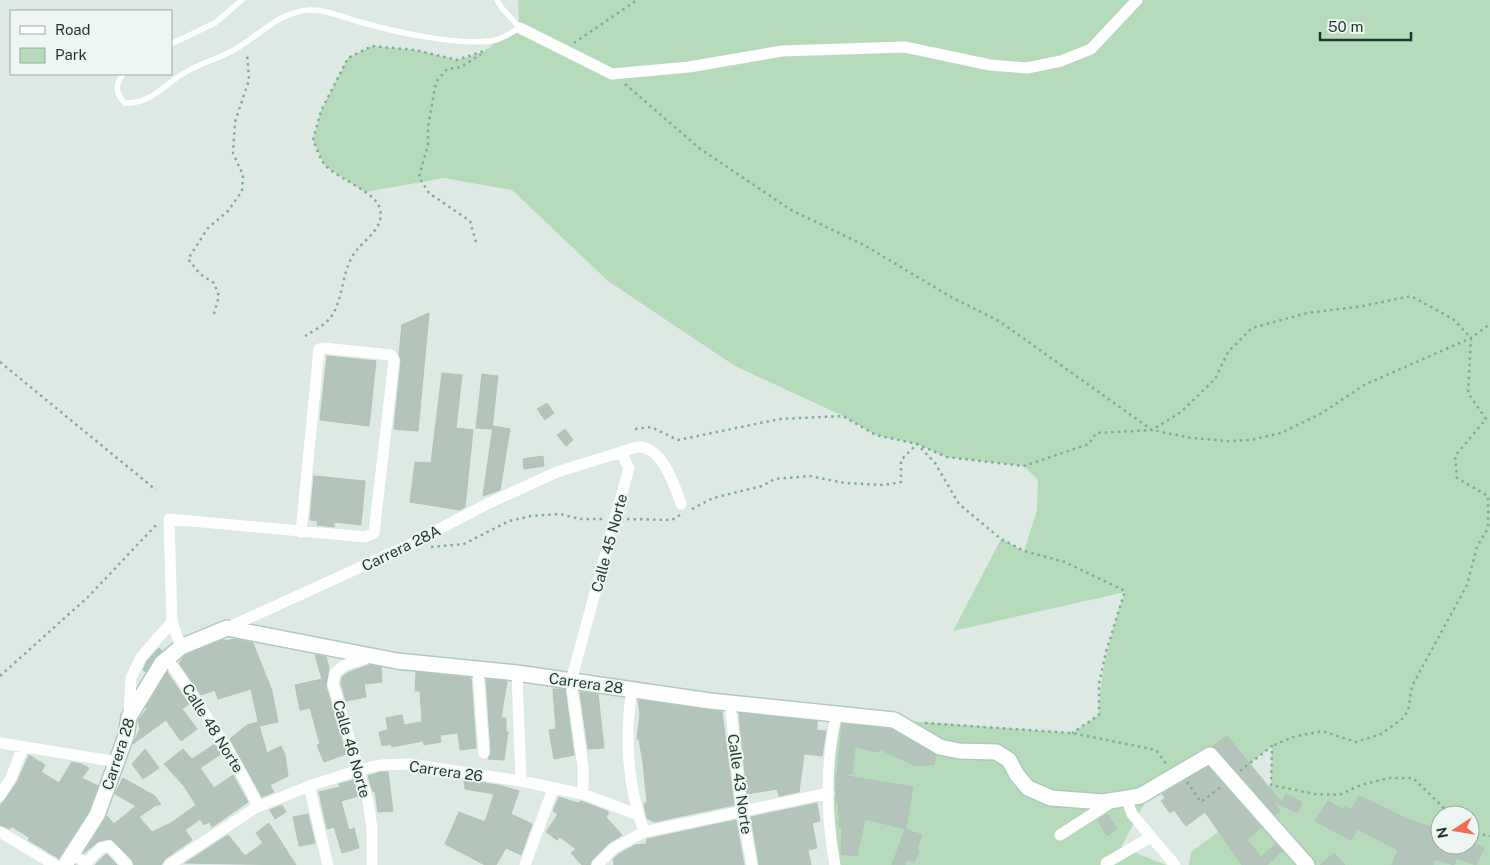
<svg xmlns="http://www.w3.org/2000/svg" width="1490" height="865" viewBox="0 0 1490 865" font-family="'Public Sans',sans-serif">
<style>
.green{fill:#b5dbbb;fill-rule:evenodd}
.building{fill:#b3c4bb;stroke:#b0c3b9}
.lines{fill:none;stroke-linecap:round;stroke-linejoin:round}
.secondary-casing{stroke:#b0c9bd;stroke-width:18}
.path{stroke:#7dad99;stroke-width:2.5;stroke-dasharray:2.5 4;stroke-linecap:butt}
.lane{stroke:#fff;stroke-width:5.5}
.street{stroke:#fff;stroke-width:11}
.secondary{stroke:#fff;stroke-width:15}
.labels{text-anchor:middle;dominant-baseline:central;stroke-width:4;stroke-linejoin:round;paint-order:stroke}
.street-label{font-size:15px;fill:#1f382f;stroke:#edf6f1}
</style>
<rect width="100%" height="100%" fill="#dde9e3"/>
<!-- green -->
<path class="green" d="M518 0H1490V865H1189L1191 852 1229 824 1271 785 1272 746 1201 802 1180 773 1156 782 1121 847 1166 865H835L830 833 837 713 894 720 1072 733 1099 715C1100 670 1111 634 1125 592L953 631 1001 539 1024 551 1037 510 1038 480 1024 466 947 457 917 444 876 435 843 416 735 366 608 281 512 190 444 178 365 192 325 166 313 140 321 111 348 58 372 46 415 50 457 60 484 52 498 40 519 28ZM1440 815H1470V845H1440Z"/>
<!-- building -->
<path class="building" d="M429 313 418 431 394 429 401 361 399 354 402 325Z
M327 356 376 361 369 426 320 420Z
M442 373 462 375 456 428 473 430 465 507 460 510 410 502 415 462 431 463Z
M482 374 498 376 492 429 476 428Z
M547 403 554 413 545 420 537 409Z
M493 426 510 429 500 490 483 496Z
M565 429 573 440 566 446 557 435Z
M543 456 544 466 524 469 523 459Z
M314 476 365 481 361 525 334 522V527L317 525 318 521 310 520Z
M224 639V641L235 639 253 643 272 691 278 722 259 726 251 689 218 699 215 690 201 695 179 663 186 655Z
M159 648 162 651 154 658 146 672 143 670 147 661Z
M315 655 326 657 329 668 326 686 346 754 324 762 317 745 320 744 310 708 300 710 295 685 322 679Z
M369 665 381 667 382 682 364 684 366 697 346 701 341 684 342 677 349 672Z
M167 672 189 704 182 709 197 729 181 741 166 720 133 744 140 729 138 720 147 709 146 707Z
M416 672 471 678 476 748 460 750 458 733 440 735 441 742 424 745 423 741 392 747 391 744 382 746 379 732 388 730 386 718 402 715 404 725 422 722 420 691H415Z
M486 679 507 681 501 718H506V732H508L504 760 488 759 491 752Z
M553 689H565L574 755 554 759 549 730 556 729Z
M580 692 598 694 604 748 588 749Z
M638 700 722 712 734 805 654 822 647 818 644 804 647 802 643 763 639 739H637L640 714Z
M739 713 817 721V730L826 731 822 756 804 754 799 792 779 796 777 789 747 794Z
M258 722 267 753 281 746 285 755 288 776 270 785 274 792 262 797 230 739 247 725Z
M842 724 891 729 936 755 934 764 916 766 879 749V752L855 747 852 774 840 775 913 787 906 829 865 819 857 856 841 854 842 827H839L840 814H838L839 804 836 803V784Z
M1227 736 1282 803 1286 794 1302 802 1297 813 1273 801 1280 811 1275 815 1213 746Z
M215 744 221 754 200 768 214 788 233 775 248 802 212 827 209 822 204 825 200 819 185 830 192 840 165 859 161 865H134L132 860 111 839 99 841 84 853 107 816 114 824 136 806 115 794 123 778 155 796 161 805H156L139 817 152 832 171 823 196 805 184 786 164 764 183 749 192 759Z
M145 749 159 768 143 779 132 764Z
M29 755 45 765 41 772 59 783 72 762 81 764 89 768 82 778 98 786 87 814 58 858 28 840 30 838 11 826 10 829 0 825V806L17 782Z
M1208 767 1261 827 1247 840 1261 857 1276 844 1282 851 1267 865H1242L1205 812 1186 826 1174 810 1170 813 1161 801 1165 798 1162 794Z
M381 772H388L393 811 378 812 375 791 373 792 368 776Z
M354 780 359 796 341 801 349 830 354 828 359 848 342 853 334 827 327 829 319 792 340 787 339 784Z
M464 780 498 785 519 791 511 814 532 824 521 855 506 848 496 865H485L445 844 459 812 485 822 494 794 465 789Z
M1359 796 1410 820 1440 830V845H1470V841L1484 848 1476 865 1457 858 1454 865 1435 859 1433 865H1392L1398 850 1357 829 1351 840 1315 821 1328 801 1344 810 1345 807 1351 810Z
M559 797 578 803 581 801 607 811 609 813 606 817 622 835 609 843 592 860 590 865H582L571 853 576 849 560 837 557 840 546 832 558 814 553 811Z
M817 803 820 821 812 823 817 848 808 850 811 865H759L751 817Z
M282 805 286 812 275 819 270 810Z
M308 814 315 843 299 846 293 817Z
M1107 814 1117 829 1107 836 1098 820Z
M736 820 744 865H614L613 859 619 854 635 845 646 844 647 839Z
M269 823 296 865 185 863 228 835 245 856 263 843 256 833Z
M905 829 922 835 917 849 919 850 914 862 907 859 905 865H892Z
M1334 853 1345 865H1320Z
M107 854 117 865H95L105 855Z"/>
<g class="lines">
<!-- secondary casing -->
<g class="secondary-casing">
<path id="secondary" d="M65 865 97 815 126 736 129 717 162 663 181 647 227 628 397 661 517 673 710 701 894 720 940 747 959 751 996 752 1009 760 1017 775 1028 788 1051 798 1103 802 1140 796 1210 755 1307 865"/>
</g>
<!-- path -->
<path class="path" d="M574 43 637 0
M625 84 699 148 791 210 864 245 951 297 999 321 1152 430 1191 438 1228 441 1251 440 1281 433 1322 413 1364 385 1471 338 1490 324
M476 242 470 221 429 193 419 177 428 145V127L436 82 447 69 461 67 481 54
M214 314 219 296 214 283 200 274 188 259 208 228 228 211 242 191 243 175 233 153 235 122 249 80 247 53
M305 336C315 330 329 323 334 312 344 293 342 269 356 251 366 238 387 226 379 206 372 191 340 179 327 167 320 161 317 148 313 140L321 111 348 58 372 46 415 50 457 60 487 50
M0 362 156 490
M635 429 651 427 678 440 780 419 843 416 876 435 917 444 947 457 1024 466 1089 444 1096 433 1152 430 1181 412 1215 379 1228 352 1252 328 1307 313 1363 306 1411 296 1453 319 1471 338 1468 393 1486 419 1455 456 1457 478 1488 496V528L1477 547 1467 585 1412 686 1408 711 1402 719 1381 734 1356 742 1322 731 1293 737 1272 746
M692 509 713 498 762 486 775 479 810 476 845 483 884 485 901 482V460L917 444 935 463 959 504 1001 539 1024 551 1065 562 1125 591 1106 652 1099 684V715L1072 733
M627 519 672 520 680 515
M431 547 464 544 509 521 531 516 560 514 580 519H604
M0 676 88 597 158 523
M925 723 1072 733 1156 750 1167 765
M1240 771 1272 746 1271 785 1315 794 1339 795 1361 785 1389 778H1413L1451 815
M1187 782 1201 802 1221 787
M1470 832 1490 836"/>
<!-- lane -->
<path class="lane" d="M171 44 215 23 242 0
M123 74C115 85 115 93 125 103 153 103 162 86 184 73 199 64 217 59 232 51 258 37 278 12 309 10 325 9 345 18 360 22 395 32 462 47 496 40 504 38 512 32 520 28L501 7 497 0"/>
<!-- street -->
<path class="street" d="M520 28 612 74 689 67 782 51 905 47 990 65 1027 68 1061 61 1091 49 1137 0
M615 454C622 452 631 448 638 447 662 446 675 486 681 504
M172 622 181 647
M227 628 407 546 489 503 557 472 615 454 622 455 629 468 571 681 583 767V794
M370 657 345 665 335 673 333 684 368 801 372 828V865
M167 658C199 705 233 753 257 804L255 808 169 865
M478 669 484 753
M517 673 521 781
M632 690C624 739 627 784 644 832
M730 703 741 804 752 865
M129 715 131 678 141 657 172 622 169 519 365 537 374 533 394 360 391 355 323 348 319 349 301 532
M0 743 118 762
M309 786 328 865
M0 796 11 778 23 747
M1126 798 1132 814 1175 865
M255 808 309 786 359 770 380 765 410 764 521 781 583 794 638 815
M0 832 55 865
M1060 835 1113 801
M72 856 87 862 101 848 109 846 127 865
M1106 863 1151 837
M525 865 553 789
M597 865 614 848 644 832 829 793
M835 865C826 815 825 763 837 713"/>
<!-- secondary -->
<use href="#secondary" class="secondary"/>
</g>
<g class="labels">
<!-- street labels -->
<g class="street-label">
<text transform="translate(609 543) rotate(-75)">Calle 45 Norte</text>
<text transform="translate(401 548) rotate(-26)">Carrera 28A</text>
<text transform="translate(586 683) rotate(8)">Carrera 28</text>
<text transform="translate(213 728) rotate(58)">Calle 48 Norte</text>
<text transform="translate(352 749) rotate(74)">Calle 46 Norte</text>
<text transform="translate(118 754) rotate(-72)">Carrera 28</text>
<text transform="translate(446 771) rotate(8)">Carrera 26</text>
<text transform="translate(740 784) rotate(82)">Calle 43 Norte</text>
</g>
</g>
<!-- legend -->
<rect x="10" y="10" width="162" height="65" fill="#edf6f1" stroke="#9baaa3"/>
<rect x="20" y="26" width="25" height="8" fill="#ffffff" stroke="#9baaa3"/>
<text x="55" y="35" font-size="15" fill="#1f382f">Road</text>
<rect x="20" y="48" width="25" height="15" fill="#b5dbbb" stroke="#9baaa3"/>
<text x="55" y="60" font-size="15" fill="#1f382f">Park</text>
<!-- north arrow -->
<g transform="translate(1455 830) rotate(258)"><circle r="24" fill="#edf6f1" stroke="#9baaa3"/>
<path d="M0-4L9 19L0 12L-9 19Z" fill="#f26952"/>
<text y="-8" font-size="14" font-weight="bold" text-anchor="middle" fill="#1f382f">N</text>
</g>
<!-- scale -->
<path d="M1320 32v8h91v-8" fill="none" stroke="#1f382f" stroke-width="2.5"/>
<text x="1328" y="32" font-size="15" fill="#1f382f" stroke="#edf6f1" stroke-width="4" paint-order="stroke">50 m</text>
</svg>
